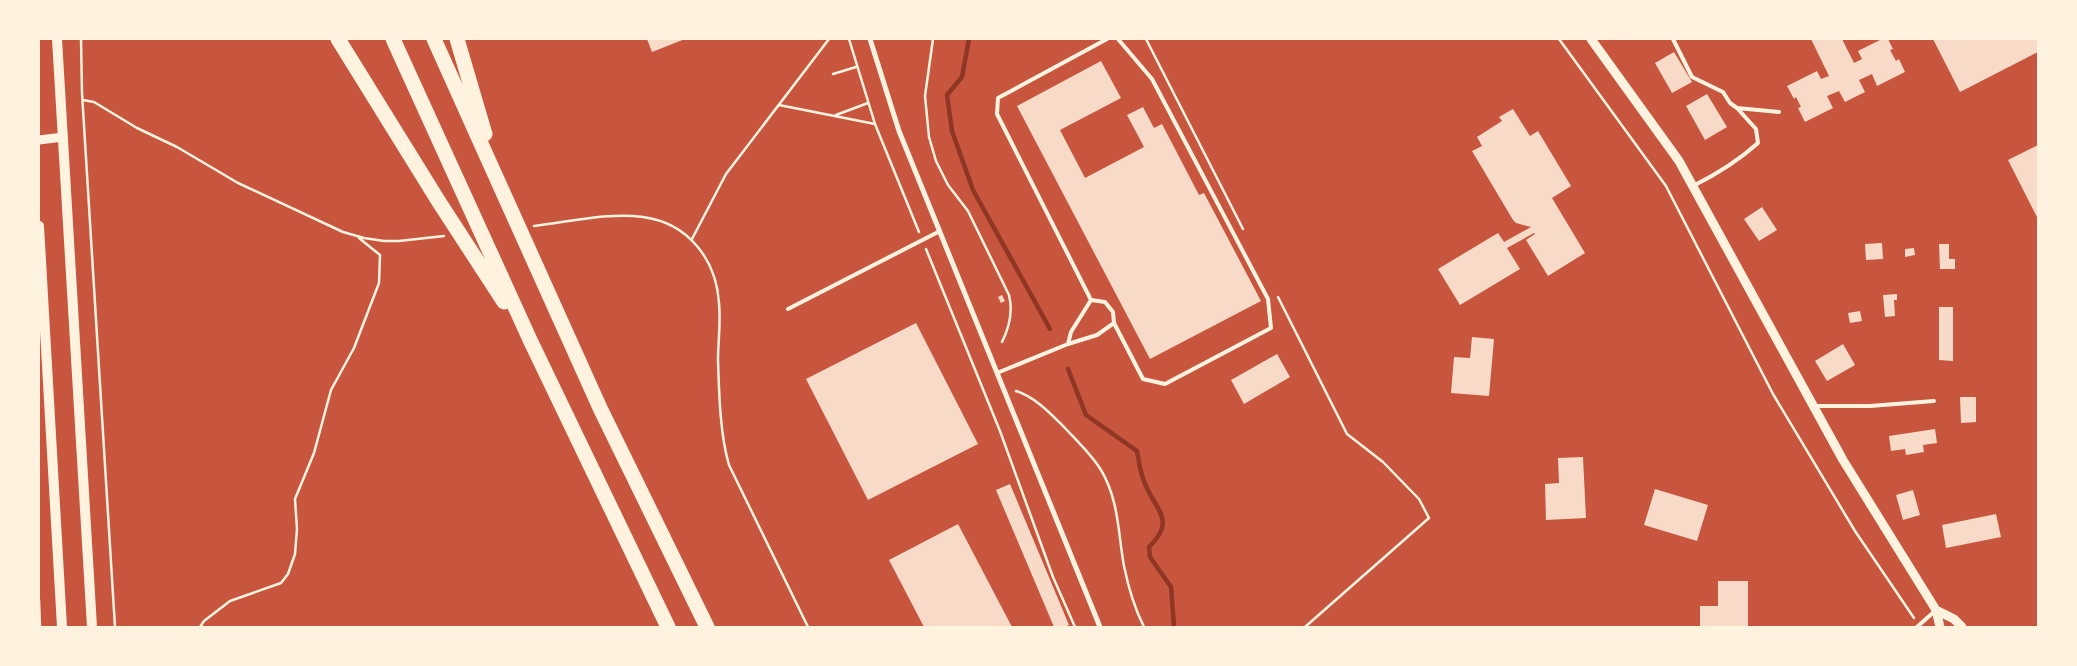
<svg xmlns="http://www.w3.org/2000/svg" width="2077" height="666" viewBox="0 0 2077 666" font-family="Quicksand,sans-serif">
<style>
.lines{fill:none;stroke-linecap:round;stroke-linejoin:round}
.stream{stroke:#8f3625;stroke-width:4.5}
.building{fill:#f7dbc8}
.path{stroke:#fff3e0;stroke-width:2.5}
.service{stroke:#fff3e0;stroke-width:4}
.minor{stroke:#fff3e0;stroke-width:5}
.tertiary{stroke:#fff3e0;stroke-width:9}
.secondary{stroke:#fff3e0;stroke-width:10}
.motorway{stroke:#fff3e0;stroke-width:15}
</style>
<rect width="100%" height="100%" fill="#c8553d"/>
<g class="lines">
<!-- stream -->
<path class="stream" d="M969 39 962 77 947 95 952 131 973 190 1050 329
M1068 369 1086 415 1137 451C1139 461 1140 472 1144 481 1154 510 1178 519 1149 547L1150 557 1171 587 1174 627"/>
</g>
<!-- building -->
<path class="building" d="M647 39H685L652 52Z
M1811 39H1842L1854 63 1862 59 1858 51 1882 39H1888L1893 49 1890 50 1896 61 1899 59 1905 72 1877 86 1872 74 1859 80 1865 92 1845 102 1839 91 1827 96 1833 108 1805 122 1798 108 1801 107 1796 97 1794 99 1787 86 1817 71 1821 79 1829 76Z
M1933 39H2038V52L1960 92Z
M1674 52 1692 82 1672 93 1655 63Z
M1101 61 1121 98 1060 130 1085 178 1144 147 1127 115 1143 107 1154 128 1162 124 1199 195 1204 193 1261 301 1150 359 1017 106Z
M1707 94 1727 127 1705 140 1686 106Z
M1513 109 1530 136 1538 131 1571 186 1552 198 1585 253 1548 276 1526 240 1535 234 1534 233 1507 248 1520 269 1460 305 1438 269 1498 233 1504 242 1531 227 1516 223 1513 220 1472 151 1482 146 1477 137 1502 121 1499 117Z
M2038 145V219L2008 160Z
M1762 207 1777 230 1759 241 1744 219Z
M1882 243 1883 259 1866 260 1865 244Z
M1939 244H1949V259H1955V269H1940Z
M1914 248 1915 255 1905 257V249Z
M1897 294V300H1894L1895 316 1885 317 1883 295Z
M1002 295 1005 301 1001 303 998 297Z
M1939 307H1953V361L1939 360Z
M1860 311 1862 321 1850 323 1848 313Z
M916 323 978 444 868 500 806 379Z
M1472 337 1494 339 1489 396 1451 393 1454 357 1470 358Z
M1843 344 1855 365 1827 381 1815 361Z
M1277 354 1290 377 1244 404 1231 380Z
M1960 397H1976V422L1961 423Z
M1935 429 1937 443 1923 445 1924 452 1906 455 1905 449 1891 451 1889 436Z
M1583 457 1586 518 1546 520 1545 484 1559 483 1558 458Z
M1010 484 1069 625 1064 627H1054L996 490Z
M1655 489 1708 505 1697 541 1644 525Z
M1913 490 1920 515 1903 520 1896 495Z
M1996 514 2001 537 1946 548 1942 525Z
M958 524 1012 627H924L889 560Z
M1718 581H1748V627H1700V606H1718Z"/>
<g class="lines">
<!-- path -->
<path class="path" d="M81 39 82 93 115 627
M849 39 875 124 919 232
M933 39 925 96 929 137 936 161 948 185 968 211 1009 295C1013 311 1009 328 1002 342
M1146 39 1243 229
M1559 39 1666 186 1773 394 1855 531 1914 618
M833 74 856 67
M83 100 94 102 137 128 177 147 238 183 343 232 364 238 384 241H399L444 236
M779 105 875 124
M836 115 868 103
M534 226C569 222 608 212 643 217 688 223 716 259 719 303 721 322 718 341 718 360 719 392 720 435 729 465L808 627
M692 239 726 174 829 39
M926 249 1000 431 1053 577 1075 627
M1278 297 1347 434 1383 462 1419 499 1429 518 1305 627
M1016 391C1035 397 1050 413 1064 427 1077 441 1091 454 1101 470 1119 500 1118 533 1124 566 1128 586 1135 609 1144 627
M39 600 40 627
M200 627 204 621 230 601 281 583 288 574 295 554 297 529 295 499 314 453 331 390 354 348 379 283 380 255 359 238"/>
<!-- service -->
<path class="service" d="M1107 39 998 98 997 114 1091 300 1105 302 1113 312 1114 323 1143 379 1165 384 1271 328 1268 299 1152 79 1118 39
M1673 39 1692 77 1723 92 1730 103 1737 108 1779 112
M1693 186C1717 174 1738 161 1758 143L1756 129 1737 108
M788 309 940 231
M1068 344 1071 332 1091 300
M997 373 1068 344 1097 335 1114 323
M1816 406H1870L1934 401
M1917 627 1936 610"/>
<!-- minor -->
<path class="minor" d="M870 39 899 131 1100 627"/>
<!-- tertiary -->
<path class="tertiary" d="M1591 39 1679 161 1843 460 1936 610 1940 627
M39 140 63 137
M1936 610 1954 619 1962 627"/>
<!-- secondary -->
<path class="secondary" d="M57 39 92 627
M39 226 62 627"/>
<!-- motorway -->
<path class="motorway" d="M338 39 439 202 504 302
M393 39 531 342 668 627
M434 39 600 408 707 627
M457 39 485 134"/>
</g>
<!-- border -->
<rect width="2077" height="666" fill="none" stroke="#fff3e0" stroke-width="80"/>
</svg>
